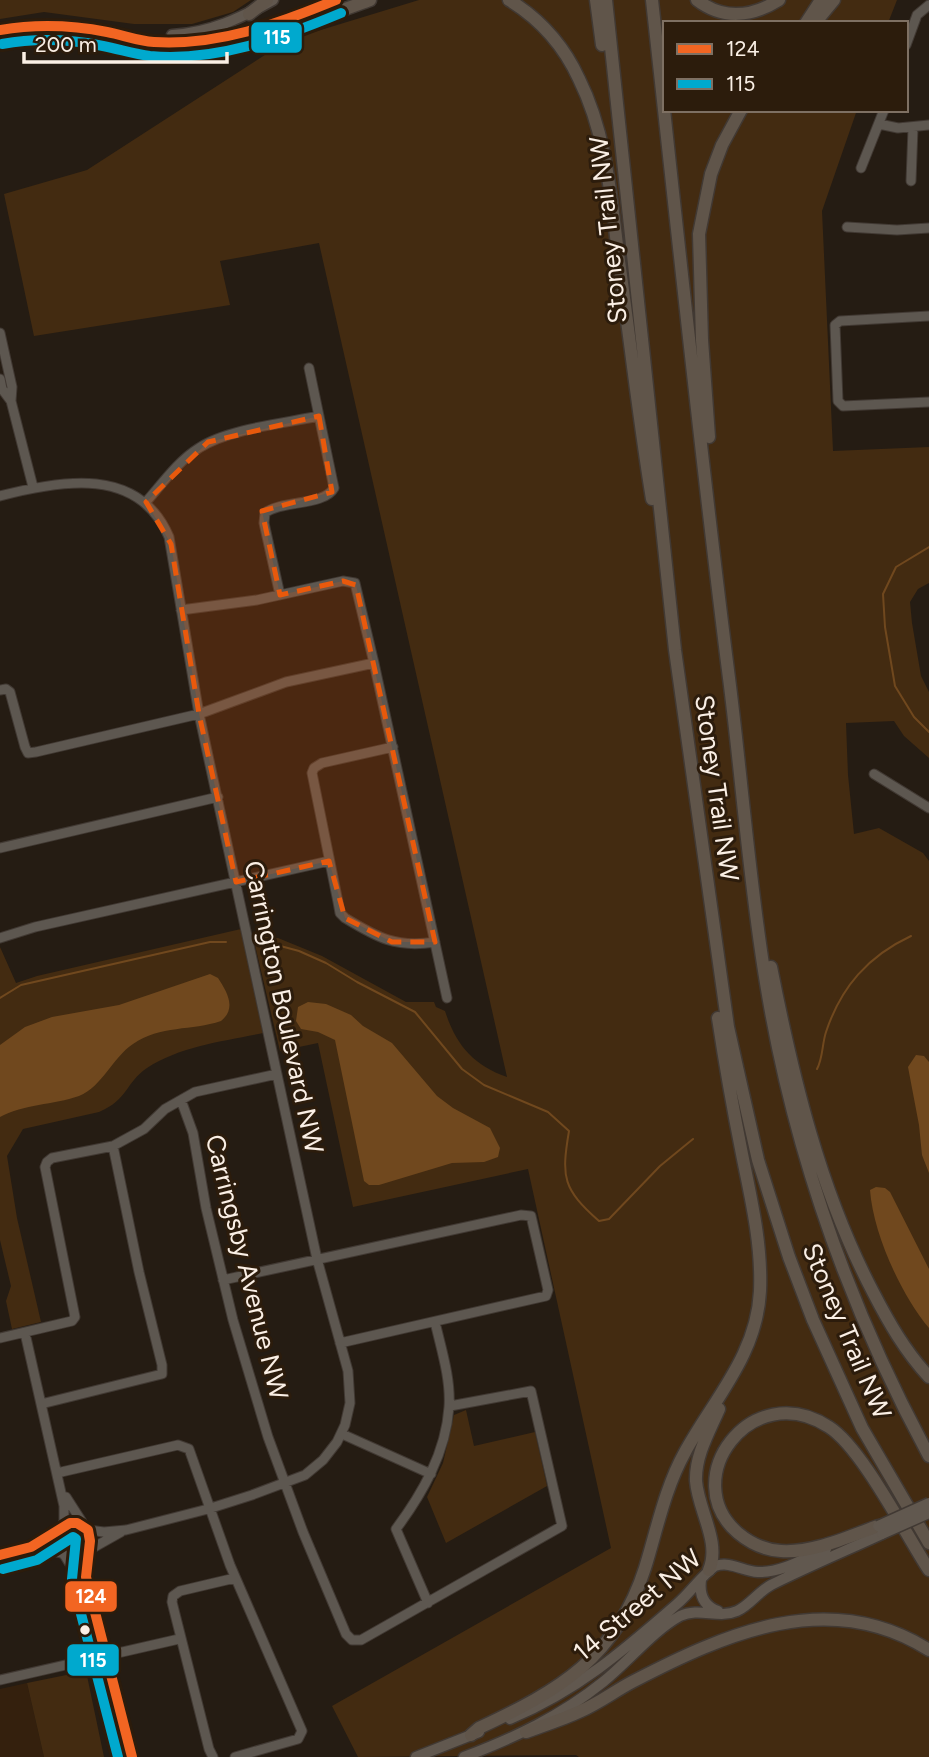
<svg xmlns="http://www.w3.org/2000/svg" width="929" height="1757" viewBox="0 0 929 1757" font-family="Figtree,sans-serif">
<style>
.built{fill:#34200d}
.green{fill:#432b11}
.water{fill:#70481e}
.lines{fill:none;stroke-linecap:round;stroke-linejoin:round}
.stream{stroke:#70481e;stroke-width:2}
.minor-casing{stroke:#413933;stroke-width:11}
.major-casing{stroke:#413933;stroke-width:13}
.highway-casing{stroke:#413933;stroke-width:15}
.minor{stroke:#5d5750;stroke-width:9}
.major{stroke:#61584f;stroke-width:10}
.highway{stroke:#60554a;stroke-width:12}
.major-bridge-casing{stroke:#413933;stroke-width:13;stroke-linecap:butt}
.major-bridge{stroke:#61584f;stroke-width:10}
.bus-1-casing{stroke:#2c1c0c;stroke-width:16}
.bus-2-casing{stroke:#2c1c0c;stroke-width:16}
.bus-1{stroke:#f26522;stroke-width:10}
.bus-2{stroke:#00a9ce;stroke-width:10}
.marked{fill:#e8590c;fill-opacity:0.2;stroke:#e8590c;stroke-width:5;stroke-dasharray:14 9;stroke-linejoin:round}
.bus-dot{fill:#faefe5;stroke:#2c1c0c;stroke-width:2.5}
.labels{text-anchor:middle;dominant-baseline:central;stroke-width:6;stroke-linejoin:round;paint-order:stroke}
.street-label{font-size:26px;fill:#faefe5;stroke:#2c1c0c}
.line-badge{stroke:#2c1c0c;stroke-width:2.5}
.badge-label{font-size:19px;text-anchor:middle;font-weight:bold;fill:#fff}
</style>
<rect width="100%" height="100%" fill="#251c13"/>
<!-- built -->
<path class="built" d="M27 1683 44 1757H0V1689Z"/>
<!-- green -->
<path class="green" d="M0 0H251L233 12 192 24H134L44 12 0 19Z
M419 0H897L888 23H665V110H857L822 211 833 451 929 447V583L918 589 910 602 912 623 921 676 929 692V758L904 736 894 721 846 723 848 775 854 834 879 828 923 853 929 861V1757H579L576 1755 358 1757 332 1706 611 1548 528 1169 353 1207 318 1043 280 1051 254 941 257 936 278 938 322 956 406 1002H434L436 1007 445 1011C456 1045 473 1065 507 1077L319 243 220 261 230 305 34 336 4 194 87 170 288 40Z
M241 929 262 1018 263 1033C225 1041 180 1046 147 1068 125 1083 129 1099 99 1112L23 1129 7 1156 17 1218 41 1322 12 1329 6 1301 11 1286 0 1240V947L16 983 37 976Z
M466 1410 474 1446 535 1432 547 1486 446 1543 427 1497 443 1463 454 1415Z
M63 1541a11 11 0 1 1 22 0a11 11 0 1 1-22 0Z
M86 1671 104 1757H44L27 1683Z"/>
<!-- water -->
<path class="water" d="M210 974 218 978C227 992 237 1008 221 1021 192 1031 160 1025 133 1044 112 1058 103 1086 79 1096 53 1105 24 1104 0 1117V1045L25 1027 52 1017 119 1005Z
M308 1002 326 1004 351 1015 363 1026 392 1043 437 1096 453 1108 490 1128 500 1148 498 1157 484 1162 452 1163 379 1185H369L364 1181 335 1040 318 1032 301 1029 296 1021 298 1007Z
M916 1055 924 1056 929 1062V1173L922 1155 919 1125 908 1067Z
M876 1187 885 1188 890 1192 929 1269V1328C901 1295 873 1233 870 1190Z"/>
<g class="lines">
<!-- stream -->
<path class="stream" d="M929 547 896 567 883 594 885 627 895 686 914 717 929 732
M273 944 299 951 326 963 357 982 415 1012 462 1069 484 1085 548 1112 569 1131C561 1178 563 1189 599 1221L609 1219 660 1166 693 1139
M0 998 21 985 210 942H226
M817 1069C823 1058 822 1044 826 1032 841 987 868 956 911 936"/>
<!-- minor casing -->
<g class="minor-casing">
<path id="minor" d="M906 45 917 15 929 5
M879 124 898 128 929 125
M861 168 884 110
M911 181 913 128
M847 227 897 230 929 228
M929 316 840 321 835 325 838 401 843 406 929 402
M0 333 12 387 11 401 33 487
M0 379 2 389 11 401
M0 496C61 480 139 466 169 537L199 714 317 1259 348 1371 350 1403 345 1425 337 1442 323 1460 305 1475 252 1495 208 1509 126 1530 104 1532 88 1530
M146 502C162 484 178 461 199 448 227 429 286 423 319 416
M280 595 264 523 265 513C282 500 324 506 334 488L309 368
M181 610 257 600 343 581 355 583 374 663 447 998
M0 690 6 689 10 692 25 747 28 753 36 752 199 714 286 682 374 663
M393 747 322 763 314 768 312 773 338 902 340 913 345 918C378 938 396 948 435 942
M874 774 929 808
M0 848 218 797
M0 938 35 927 329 861
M181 1100 193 1133 206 1208 233 1320 268 1437 303 1532 346 1634 352 1640H361L562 1526 531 1391 450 1406
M223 1280 521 1215 531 1216 548 1290 546 1296 340 1343
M25 1333 64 1506V1520L57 1543 73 1569 81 1591 112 1732
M0 1338 72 1321 75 1317 45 1167 47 1162 52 1158 113 1146 144 1129 165 1109 195 1092 277 1074
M41 1404 162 1374V1365L139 1272 113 1146
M342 1434 431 1474
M57 1473 178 1445 189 1449 230 1565 302 1731 298 1739 235 1757
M66 1497 91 1536 85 1568 86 1577 132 1757
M89 1550 121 1532
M0 1555 31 1547 59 1532
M64 1555 77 1558 87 1552
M0 1563 44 1550 62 1553
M428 1603 396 1529C422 1494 446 1453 449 1407 451 1379 441 1348 435 1322
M0 1680 179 1639
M213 1757 209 1749 172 1602 173 1596 180 1591 235 1578"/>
</g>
<!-- major casing -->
<g class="major-casing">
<path id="major" d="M0 30C37 23 71 25 107 32 122 35 139 41 154 42 218 46 279 24 336 0
M172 35C210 33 241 18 273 0
M701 1580C699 1595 704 1606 718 1611
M510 1719C578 1690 622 1652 677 1604 691 1592 701 1576 715 1566 731 1561 742 1571 758 1572 782 1573 805 1558 826 1549
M111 1728 121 1757
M416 1757 479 1732
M464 1757C514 1738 561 1716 603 1682 628 1662 653 1631 680 1616 699 1607 719 1619 737 1611 750 1605 758 1592 771 1585 807 1567 845 1551 882 1534"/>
</g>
<!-- highway casing -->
<g class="highway-casing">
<path id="highway" d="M509 0C540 19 564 46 579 79 607 135 611 199 619 261 630 340 639 420 652 499
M596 0 602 45
M606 0 675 650 728 1027 758 1160 789 1257 813 1320 862 1428 929 1543
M652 0C677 226 700 452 729 678 742 779 749 882 766 983 793 1149 849 1308 929 1456
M697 0C723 20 752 17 779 0
M249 14 267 0
M806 23 821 0
M815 23 834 0
M243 35C291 30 326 16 370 0
M709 437 702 340 699 234 711 174 722 145 741 110
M771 967C793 1078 820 1191 873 1292 889 1323 905 1351 929 1377
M878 1526C847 1537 814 1553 781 1551 764 1550 750 1543 738 1533 676 1480 751 1376 829 1427 862 1448 906 1535 929 1570
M709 1570C721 1542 698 1510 696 1481 695 1456 709 1432 719 1409
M526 1732C545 1725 564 1719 581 1711 599 1703 615 1691 632 1682 726 1633 830 1587 929 1650
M471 1735 479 1728C560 1690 616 1658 645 1568 657 1529 665 1488 685 1452 714 1399 757 1355 760 1291 762 1244 751 1199 742 1154 733 1109 725 1064 718 1018"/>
</g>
<!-- minor -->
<use href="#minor" class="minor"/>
<!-- major -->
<use href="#major" class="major"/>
<!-- highway -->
<use href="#highway" class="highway"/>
<!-- major-bridge casing -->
<g class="major-bridge-casing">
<path id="major-bridge" d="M878 1526 929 1503
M882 1534 929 1513"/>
</g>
<!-- major-bridge -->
<use href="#major-bridge" class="major-bridge"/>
<!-- bus-1 casing -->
<g class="bus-1-casing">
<path id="bus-1" d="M0 30C36 24 71 25 107 32 123 35 138 41 154 42 218 46 278 24 336 0
M0 1555 31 1547 70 1523H77L88 1530 90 1541 86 1577 132 1757"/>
</g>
<!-- bus-2 casing -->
<g class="bus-2-casing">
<path id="bus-2" d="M2 44C36 38 69 39 103 46 119 49 134 54 150 56 216 62 281 38 341 13
M3 1569 37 1560 73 1537 76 1539 72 1579 118 1757"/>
</g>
<!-- bus-1 -->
<use href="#bus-1" class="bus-1"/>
<!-- bus-2 -->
<use href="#bus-2" class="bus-2"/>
</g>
<!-- marked area -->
<path class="marked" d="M319 416 332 492 262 511 280 595 343 581 356 585 435 942H392L345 918 329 861 236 882 199 714 171 544 146 502 208 442Z"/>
<!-- markers -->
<circle class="bus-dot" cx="85" cy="1630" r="6"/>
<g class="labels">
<!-- street labels -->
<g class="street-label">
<text transform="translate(608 230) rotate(-96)">Stoney Trail NW</text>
<text transform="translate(717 788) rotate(82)">Stoney Trail NW</text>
<text transform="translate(284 1007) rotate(78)">Carrington Boulevard NW</text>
<text transform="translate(247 1267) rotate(76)">Carringsby Avenue NW</text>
<text transform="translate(847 1331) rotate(67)">Stoney Trail NW</text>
<text transform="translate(637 1605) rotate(-40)">14 Street NW</text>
</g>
</g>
<g class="line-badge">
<rect x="250" y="21" width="53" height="33" rx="7" fill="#00a9ce"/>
<rect x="64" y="1580" width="54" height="33" rx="7" fill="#f26522"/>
<rect x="66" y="1643" width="54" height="34" rx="7" fill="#00a9ce"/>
</g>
<g class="badge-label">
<text x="277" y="44">115</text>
<text x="91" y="1603">124</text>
<text x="93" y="1667">115</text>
</g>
<!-- legend -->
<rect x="663" y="21" width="245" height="91" fill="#2c1c0c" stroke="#7e7063" stroke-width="2"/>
<rect x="677" y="44" width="35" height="10" fill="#f26522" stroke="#7e7063" stroke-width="2"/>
<text x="726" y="56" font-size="21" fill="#faefe5">124</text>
<rect x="677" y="79" width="35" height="10" fill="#00a9ce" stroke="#7e7063" stroke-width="2"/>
<text x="726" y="91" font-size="21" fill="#faefe5">115</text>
<!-- scale -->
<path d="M24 52v10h203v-10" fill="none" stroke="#faefe5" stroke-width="3.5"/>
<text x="35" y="52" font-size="21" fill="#faefe5" stroke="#2c1c0c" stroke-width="5" paint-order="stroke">200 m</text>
</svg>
